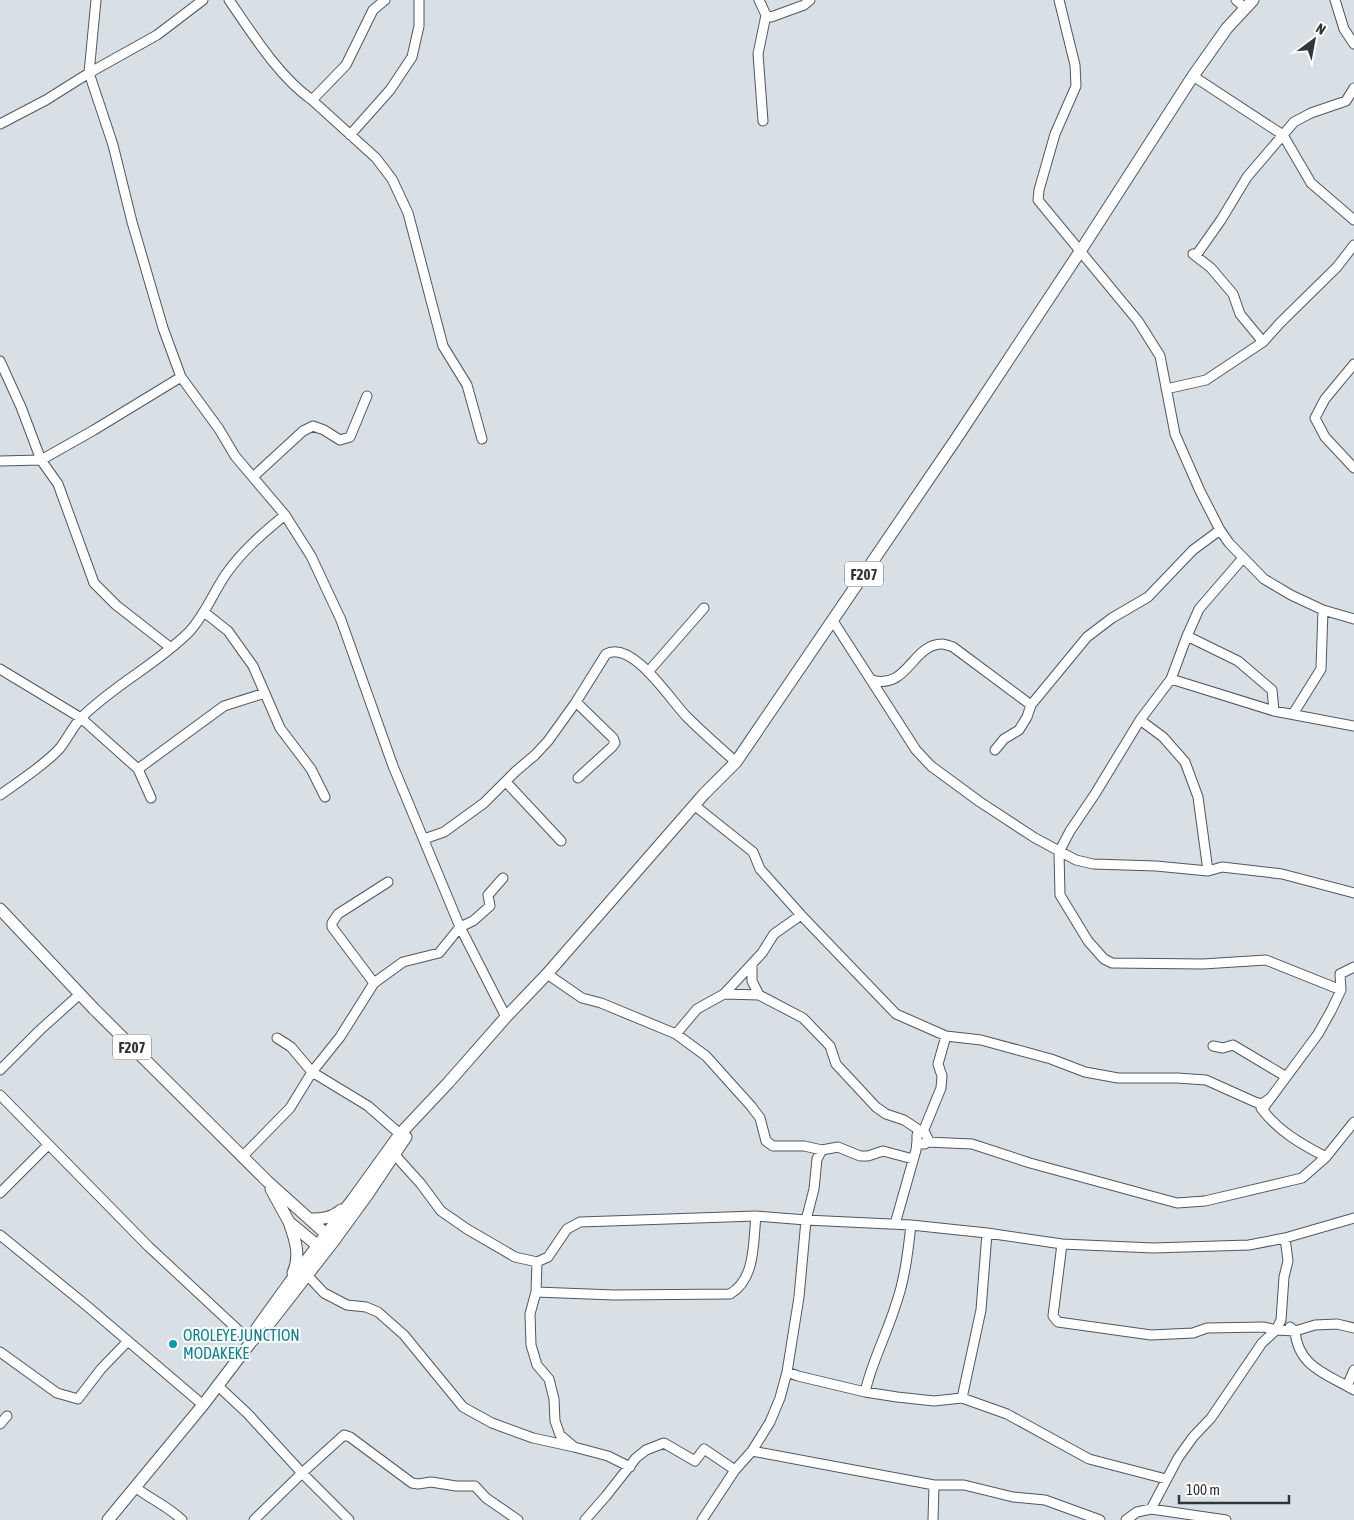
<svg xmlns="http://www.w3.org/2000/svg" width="1354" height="1520" viewBox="0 0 1354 1520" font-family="'Asap Condensed',sans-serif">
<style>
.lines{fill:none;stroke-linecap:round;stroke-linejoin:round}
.minor-casing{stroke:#51575c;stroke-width:11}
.major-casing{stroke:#51575c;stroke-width:13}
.minor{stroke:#fff;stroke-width:9}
.major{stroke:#fff;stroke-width:11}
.culture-dot{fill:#0f9aa8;stroke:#fff;stroke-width:2}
.labels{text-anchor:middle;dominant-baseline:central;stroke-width:4;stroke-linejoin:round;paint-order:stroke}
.shield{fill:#fff;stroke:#707273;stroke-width:1}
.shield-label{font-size:15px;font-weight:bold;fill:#323537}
.culture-label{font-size:16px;fill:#0d838f;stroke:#fff;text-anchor:start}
</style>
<rect width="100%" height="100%" fill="#d9e0e5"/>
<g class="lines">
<!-- minor casing -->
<g class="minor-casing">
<path id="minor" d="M203 0 157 35 89 73 113 145 132 222 163 328 181 377 219 429 235 456 285 515 311 556 341 620 393 766 460 927 506 1017
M229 0C252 33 278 76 312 100L376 158 392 179 408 213 443 346 467 385 482 439
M759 0 766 15 758 54 763 121
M1059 0 1075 65 1076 86 1055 134 1039 190 1038 200 1138 321 1160 356 1175 434 1200 491 1220 530 1229 543 1264 579 1291 595 1323 610 1354 619
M1236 0 1245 8
M1335 0 1344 29 1354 44
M766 15 771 17 804 5 810 0
M1193 76 1283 135 1311 183 1354 220
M312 100 346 65 373 10 385 0
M0 124 46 100 89 73 96 0
M350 135 390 90 412 57 419 26V0
M1263 342 1240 314 1233 294 1211 268 1193 254H1197L1221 220 1247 177 1294 122 1311 113 1346 101 1354 88
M0 361 21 407 41 460 58 484 94 583 116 605 171 648
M1354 364 1325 399 1315 418 1325 437 1354 468
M1166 389 1206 380 1263 342 1280 323 1337 267 1354 245
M0 461 41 460 94 430 181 377
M253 477 303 431 313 426 324 430 340 440 350 437 367 396
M1243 558 1199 609 1187 636 1171 679 1140 720 1095 794 1070 831 1059 852 1060 895 1088 941 1104 959 1112 963 1203 964 1266 960 1341 990
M204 612 228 631 253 666 280 728 311 769 325 797
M833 621 916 750 931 766 980 802 1035 838 1076 860 1093 864 1156 866 1208 871 1222 867 1282 874 1354 893
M1187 636 1238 661 1272 690 1274 711
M0 669 81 718 138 769 151 798
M648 672 704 608
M1171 679 1274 711 1354 726
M872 680C908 690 912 644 942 644 945 644 950 646 953 647L1031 705
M576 702 613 738 615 743 612 747 578 778
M1293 714 1321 669 1323 610
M1140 720 1163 737 1185 762 1198 797 1208 871
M995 750 1004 739 1019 730 1027 717 1031 705 1087 637 1112 618 1148 597 1193 550 1220 530
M138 769 224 706 265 693
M506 782 561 841
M0 795C18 782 45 765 60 748 68 738 73 726 82 717 114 685 157 664 189 632 205 615 213 593 226 574 242 551 263 533 285 515
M694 805 753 852 760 869 801 915 896 1014 946 1036 981 1040 1051 1059 1085 1072 1118 1078H1177L1206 1080 1255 1102 1262 1104 1269 1099
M424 839 444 832 484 803 516 771 535 755 548 741 576 702 606 654C632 639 671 701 687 717 702 732 719 747 736 762
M752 964V981L759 995
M547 974 582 998 601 1003 676 1034 706 1056 751 1106 760 1118 766 1141 773 1146H804L822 1150 838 1147 860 1156H868L883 1151 913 1159
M374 983 332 927V923L338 914 388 882
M724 994 759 995 803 1018 830 1046 836 1064 876 1107 886 1114 904 1120 922 1132 925 1133 928 1139 925 1144H920L917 1141V1135L922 1132
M676 1034 697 1009 724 994 762 953 774 934 801 915
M277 1038 291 1047 312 1072 368 1106 400 1134
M1213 1046 1223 1048 1233 1045 1285 1076
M0 1070 40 1030 80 994
M0 1095 148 1246 251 1342
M1261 1108C1278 1131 1301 1144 1326 1157
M1264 1112V1107L1318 1034 1331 1011 1341 990 1340 974 1354 967
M923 1132 941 1088 942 1076 938 1064 946 1036
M927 1142 972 1144 1030 1163 1177 1203 1205 1201 1302 1178 1326 1157 1354 1122
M394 1154 421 1184 441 1211 467 1229 515 1257 537 1262 548 1257 567 1229 580 1222 756 1216 806 1220 911 1225 987 1233 1062 1244 1153 1248 1249 1245 1285 1238 1354 1218
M242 1157 290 1108 312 1072 340 1037 374 983 403 962 439 953 460 927 473 921 490 906 488 895 503 878
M0 1193 48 1145
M895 1224 916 1150 917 1141
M0 1235 87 1306 203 1405
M1062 1244 1053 1316 1058 1322 1151 1335 1193 1333 1207 1328 1264 1327 1276 1330 1295 1331 1315 1325 1337 1324 1354 1328
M537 1262 536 1292 530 1314 531 1345 537 1365 549 1379 554 1399 555 1421 560 1435 574 1447 608 1456 630 1467
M307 1275 324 1293 347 1305 366 1307 378 1312 404 1335 463 1407 492 1423 533 1438 574 1447
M536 1292 614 1295 730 1294C756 1279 753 1242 756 1216
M1290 1327 1295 1331C1298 1367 1327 1374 1354 1390
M0 1352 57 1393 78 1399 101 1369 127 1342
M787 1372 798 1376 865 1392 897 1397 934 1401 962 1398 1007 1414 1089 1459 1166 1479
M217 1385 248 1414 302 1473 349 1520
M1347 1386 1354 1370
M865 1392C872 1361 887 1334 896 1304 905 1279 908 1251 911 1225
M962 1398 981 1310 987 1233
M0 1424 7 1416
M752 1451 934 1485H964L1013 1497 1045 1500 1100 1520
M135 1487C150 1499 168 1506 182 1520
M1151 1509 1178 1458 1193 1437 1211 1418 1262 1343 1276 1330 1281 1320 1284 1277 1288 1261 1285 1238
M254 1520 302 1473 344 1435 350 1437 412 1483 418 1484 431 1482 456 1486H475L486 1498 518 1520
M585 1520 606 1496 636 1458 646 1450 664 1443 695 1461 704 1449 735 1470
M702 1520 735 1470 752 1451 770 1422 780 1398 787 1372 799 1297 806 1220 814 1189 817 1159 822 1150
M933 1520 934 1485
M1126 1520 1137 1512 1151 1509 1226 1520"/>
</g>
<!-- major casing -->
<g class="major-casing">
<path id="major" d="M0 909 94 1009 267 1181 326 1234V1240
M271 1189 289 1222 318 1246 325 1245
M310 1219C322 1219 332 1218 341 1210
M289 1222C295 1239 301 1255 293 1273
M269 1324 333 1242 368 1194 406 1137
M251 1342 257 1328 290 1282 353 1199 400 1134 448 1083 506 1017 547 974 704 794 736 762 956 439 1081 250 1193 76 1227 28 1253 0
M108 1520 203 1405 251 1342 256 1337"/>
</g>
<!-- minor -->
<use href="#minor" class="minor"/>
<!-- major -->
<use href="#major" class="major"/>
</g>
<!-- markers -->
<circle class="culture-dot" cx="173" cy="1344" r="5"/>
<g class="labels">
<!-- shield labels -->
<g class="shield">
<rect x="845" y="561.5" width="38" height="25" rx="4"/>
<rect x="113" y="1034.5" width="38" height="25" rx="4"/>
</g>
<g class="shield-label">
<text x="864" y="574">F207</text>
<text x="132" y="1047">F207</text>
</g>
<!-- culture labels -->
<g class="culture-label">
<text x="183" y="1335">OROLEYE JUNCTION<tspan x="183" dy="18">MODAKEKE</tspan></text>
</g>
</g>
<!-- north arrow -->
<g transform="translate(1314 40) rotate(32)" stroke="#ffffff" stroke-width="4" paint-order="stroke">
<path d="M0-4L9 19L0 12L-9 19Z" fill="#323537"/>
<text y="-8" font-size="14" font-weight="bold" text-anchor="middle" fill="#323537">N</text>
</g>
<!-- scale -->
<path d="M1179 1495v8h110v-8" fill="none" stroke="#323537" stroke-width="2.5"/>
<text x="1186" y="1495" font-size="15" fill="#323537" stroke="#ffffff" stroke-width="4" paint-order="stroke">100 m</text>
</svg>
